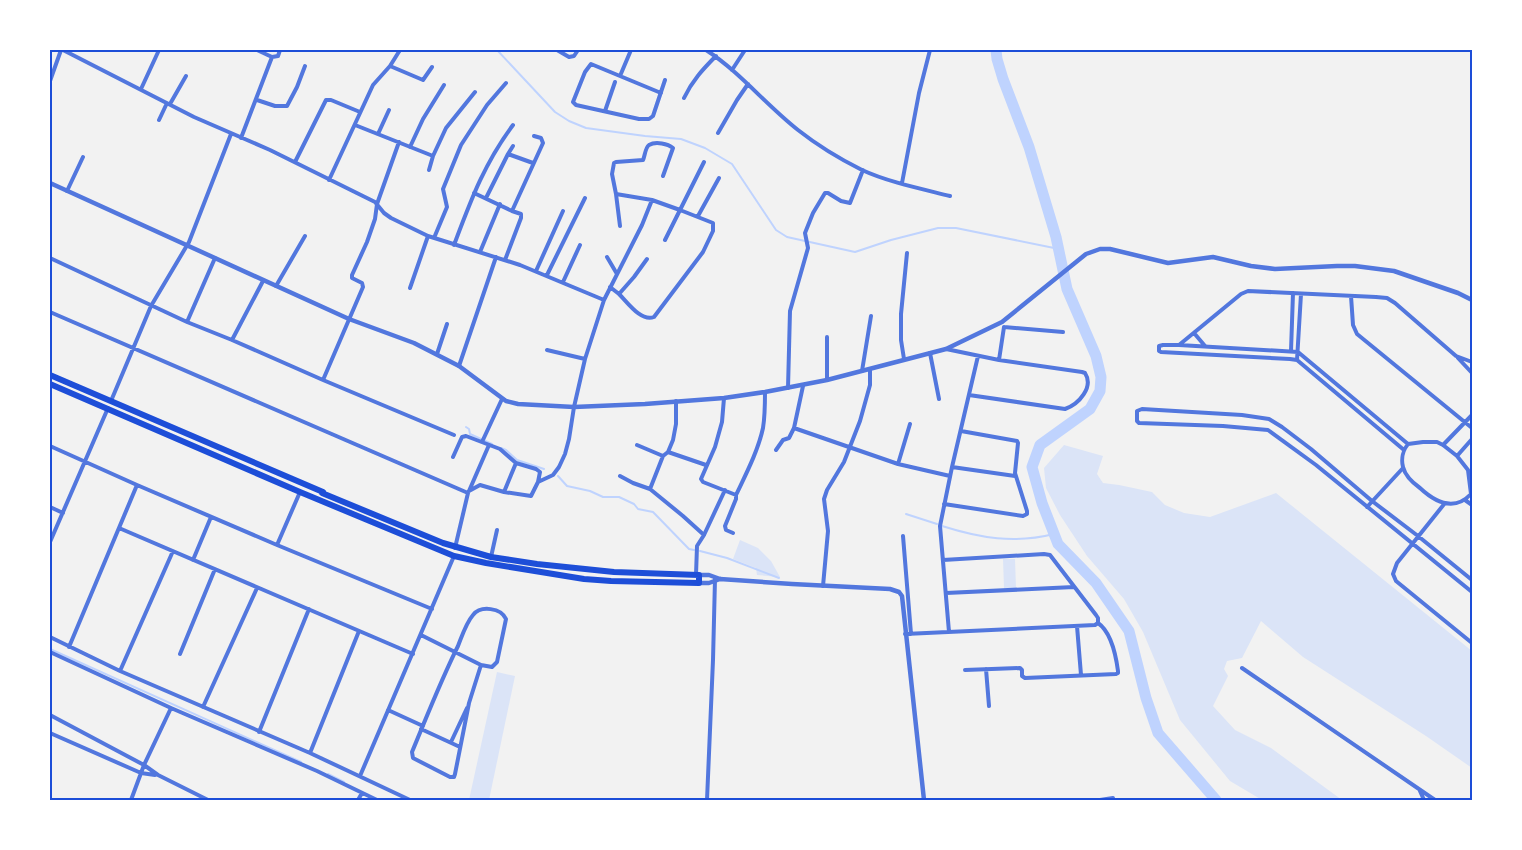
<svg xmlns="http://www.w3.org/2000/svg" width="1522" height="850" viewBox="0 0 1522 850" font-family="Raleway,sans-serif">
<style>
.green{fill:#dbe4f7}
.lines{fill:none;stroke-linecap:round;stroke-linejoin:round}
.stream{stroke:#bfd3fe;stroke-width:2}
.river{stroke:#bfd3fe;stroke-width:11}
.minor{stroke:#5277de;stroke-width:4}
.tertiary{stroke:#5277de;stroke-width:4.5}
.trunk{stroke:#1d4ed8;stroke-width:6}
.neatline{fill:none;stroke:#1d4ed8;stroke-width:2}
</style>
<rect width="100%" height="100%" fill="#f2f2f2"/>
<!-- green -->
<path class="green" d="M1064 445 1103 456 1097 474 1103 483 1119 485 1152 492 1165 505 1184 513 1210 517 1276 493 1472 651V768L1426 736 1303 657 1261 621 1242 658 1227 661 1224 669 1228 676 1213 706 1235 730 1271 748 1342 800H1262L1230 781 1180 720 1143 632 1124 599 1087 556 1060 515 1046 488 1044 468Z
M740 540 758 548 771 561 780 577 757 575 756 568 733 559Z
M1003 559H1015L1016 588H1004Z
M497 672 515 676 489 800H469Z"/>
<g class="lines">
<!-- stream -->
<path class="stream" d="M497 50 555 112 569 121 586 128 645 136 681 139 705 148 732 164 776 230 787 237 855 252 891 240 938 228H956L1059 249
M466 427 469 429 470 434 492 444
M501 448 506 450 517 460 544 469
M558 476 567 486 590 491 603 497H619L634 504 638 509 653 512 689 549 694 550
M906 514 937 524
M942 526C980 538 1014 544 1054 534
M700 551 727 558 779 578
M50 649 301 762
M328 774 344 782"/>
<!-- river -->
<path class="river" d="M996 50 997 59 1003 79 1029 147 1056 237 1067 289 1096 356 1101 377 1100 391 1090 409 1040 445 1032 467 1042 503 1058 544 1096 583 1129 631 1146 698 1158 733 1216 800"/>
<!-- minor -->
<path class="minor" d="M63 50 194 117 270 150 375 202 384 213 391 218 428 236 520 265 604 300
M257 50 272 57 278 56 280 50
M557 50 569 57 574 56 578 50
M706 50C740 72 766 105 798 130 817 145 840 159 862 170 888 182 922 189 950 196
M390 66 423 80 432 67
M732 70 745 50
M620 76 631 50
M50 81 61 50
M141 89 159 50
M661 93 591 64 585 72 573 102 576 105 639 119H649L653 116 665 80
M684 98C692 81 703 69 716 56
M257 100 275 106H287L297 87 305 66
M170 104 186 76
M605 111 615 82
M159 120 167 103
M355 125 433 156
M718 133 737 100 748 84
M378 134 389 110
M241 138 272 57
M410 147 423 119 444 85
M508 154 513 146
M295 162 326 100H331L360 112
M429 170 433 156 446 128 475 92
M329 180 373 85 390 66 400 50
M902 183 919 93 930 50
M67 191 83 157
M474 193 512 211
M616 194 612 174 614 163 616 162 643 160C645 156 645 148 649 145 656 141 668 144 673 148L663 176
M486 198 508 154 533 163
M698 216 719 178
M620 226 616 194 652 200
M434 238 447 207 443 189 461 145 487 105 506 83
M454 245C471 200 484 164 513 125
M480 252 500 204
M607 257 617 274
M50 258 187 322 232 340 323 380 454 435
M505 260 521 218V214L512 211 543 143 541 138 534 136
M536 271 563 211
M547 275 585 198
M563 282 580 245
M276 286 305 236
M610 287 619 294 634 277 647 259
M410 288 428 236
M619 294C628 303 641 322 654 317L703 252 713 231V223L680 210 665 240
M1351 296 1353 325 1357 334 1472 428
M50 312 468 493 455 548
M187 322 215 258
M1004 327 1063 332
M1194 333 1205 346
M827 337V380
M232 340 263 281
M1179 345 1241 294 1248 291 1376 297 1387 298 1395 303 1456 356 1472 362
M946 349 999 360 1082 372 1085 373C1094 387 1079 404 1065 409L969 395
M547 350 585 359
M1291 351 1293 293
M930 353 939 399
M437 354 447 324
M1458 358 1472 373
M904 359 901 340V314L907 253
M999 360 1004 327
M1297 360 1301 294
M459 366 496 257
M862 371 871 316
M323 380 363 287 362 283 352 278V275L367 242 375 219 377 204 399 142
M788 388 790 311 808 248 805 233 813 213 825 193H828L841 201 850 203 863 170
M724 398 722 422 715 447 701 479 703 482 736 495
M111 401 151 306 189 242 231 134
M676 401V424L673 440 668 452 663 456 650 489 683 516 704 535
M794 428 898 464 950 476
M482 442 502 399
M1423 442H1437L1443 445 1457 456 1468 470 1471 494C1454 512 1435 502 1420 488 1413 483 1405 475 1403 467 1401 459 1403 450 1408 444Z
M637 445 663 456
M1443 445 1472 415
M50 446 137 485 277 545 432 609
M776 450 783 440 789 438 794 428 803 386
M1404 450 1297 360 1290 359 1161 352 1159 351V346L1163 345H1179L1298 352 1408 444
M668 452 706 465
M1457 456 1472 439
M453 457 462 437 466 436 500 449 516 463 536 469 540 472 538 482 531 496 504 492 480 485 469 491
M898 464 910 424
M952 467 1015 476
M620 476 633 483 650 489
M538 482 553 475 559 467 565 454 569 439 574 407 585 359 604 300 642 225 652 200 680 210 704 162
M469 491 489 445
M504 492 516 463
M1465 500 1472 505
M1445 503 1397 563 1393 574 1396 581 1472 643
M944 504 1023 516 1027 514V511L1015 473 1018 443 1017 441 961 431
M50 507 63 513
M1367 507 1403 468
M119 528 413 654
M733 533 726 530 725 526 736 499V495C746 474 758 451 763 428 765 416 765 404 765 392
M903 536 911 634
M50 542 108 408
M277 545 300 492
M491 557 497 530
M193 560 211 517
M696 575 697 546 704 535 725 490
M1472 580 1418 536 1372 501 1311 449 1282 427 1269 419 1242 415 1142 409 1137 411V421L1139 423 1223 426 1268 430 1316 465 1472 592
M823 586 828 531 824 499 827 490 844 462 860 421 870 385V369
M946 593 1074 587
M1077 626 1081 675
M949 632 940 526 952 467 978 356
M905 634 1095 625 1098 623V618L1096 615 1050 555 1044 554 943 560
M421 635 481 665 492 667 497 662 506 619C501 608 481 605 473 615 466 623 462 636 458 646 441 680 427 716 412 752L413 758 450 777H454L455 774 469 703 481 665
M50 637 120 671 310 753 410 800
M69 647 137 485
M50 652 171 708 317 771 377 800
M180 654 215 569
M1242 668 1435 800
M986 669 989 706
M965 670 1020 668 1022 670V676L1025 678 1116 674 1118 673V671C1116 656 1111 632 1098 623
M120 671 173 551
M203 707 257 588
M388 710 423 726
M50 715 144 765 158 775 208 800
M421 729 460 747
M259 732 309 609
M50 733 141 773 155 775
M451 742 467 708
M310 753 359 631
M360 776 454 556
M1420 791 1424 800
M131 800 144 765 171 708
M358 800 362 793
M707 800 713 660 715 579
M1100 800 1113 798"/>
<!-- tertiary -->
<path class="tertiary" d="M50 183 349 319 414 343 459 366 506 401 518 404 574 407 645 404 724 398 765 392 827 380 946 349 1002 322 1086 254 1100 249H1110L1168 263 1213 257 1251 266 1275 269 1337 266H1355L1394 271 1458 293 1472 300
M699 575H709L720 579 792 584 890 589 899 592 902 596 924 800
M699 583H709L720 579"/>
<!-- trunk -->
<path class="trunk" d="M50 375 323 492 322 493 443 543 491 557 537 564 614 572 699 575V583L611 581 584 579 486 563 454 556 300 492 50 384"/>
</g>
<!-- border -->
<rect width="1522" height="850" fill="none" stroke="#ffffff" stroke-width="102"/>
<rect x="51" y="51" width="1420" height="748" class="neatline"/>
</svg>
